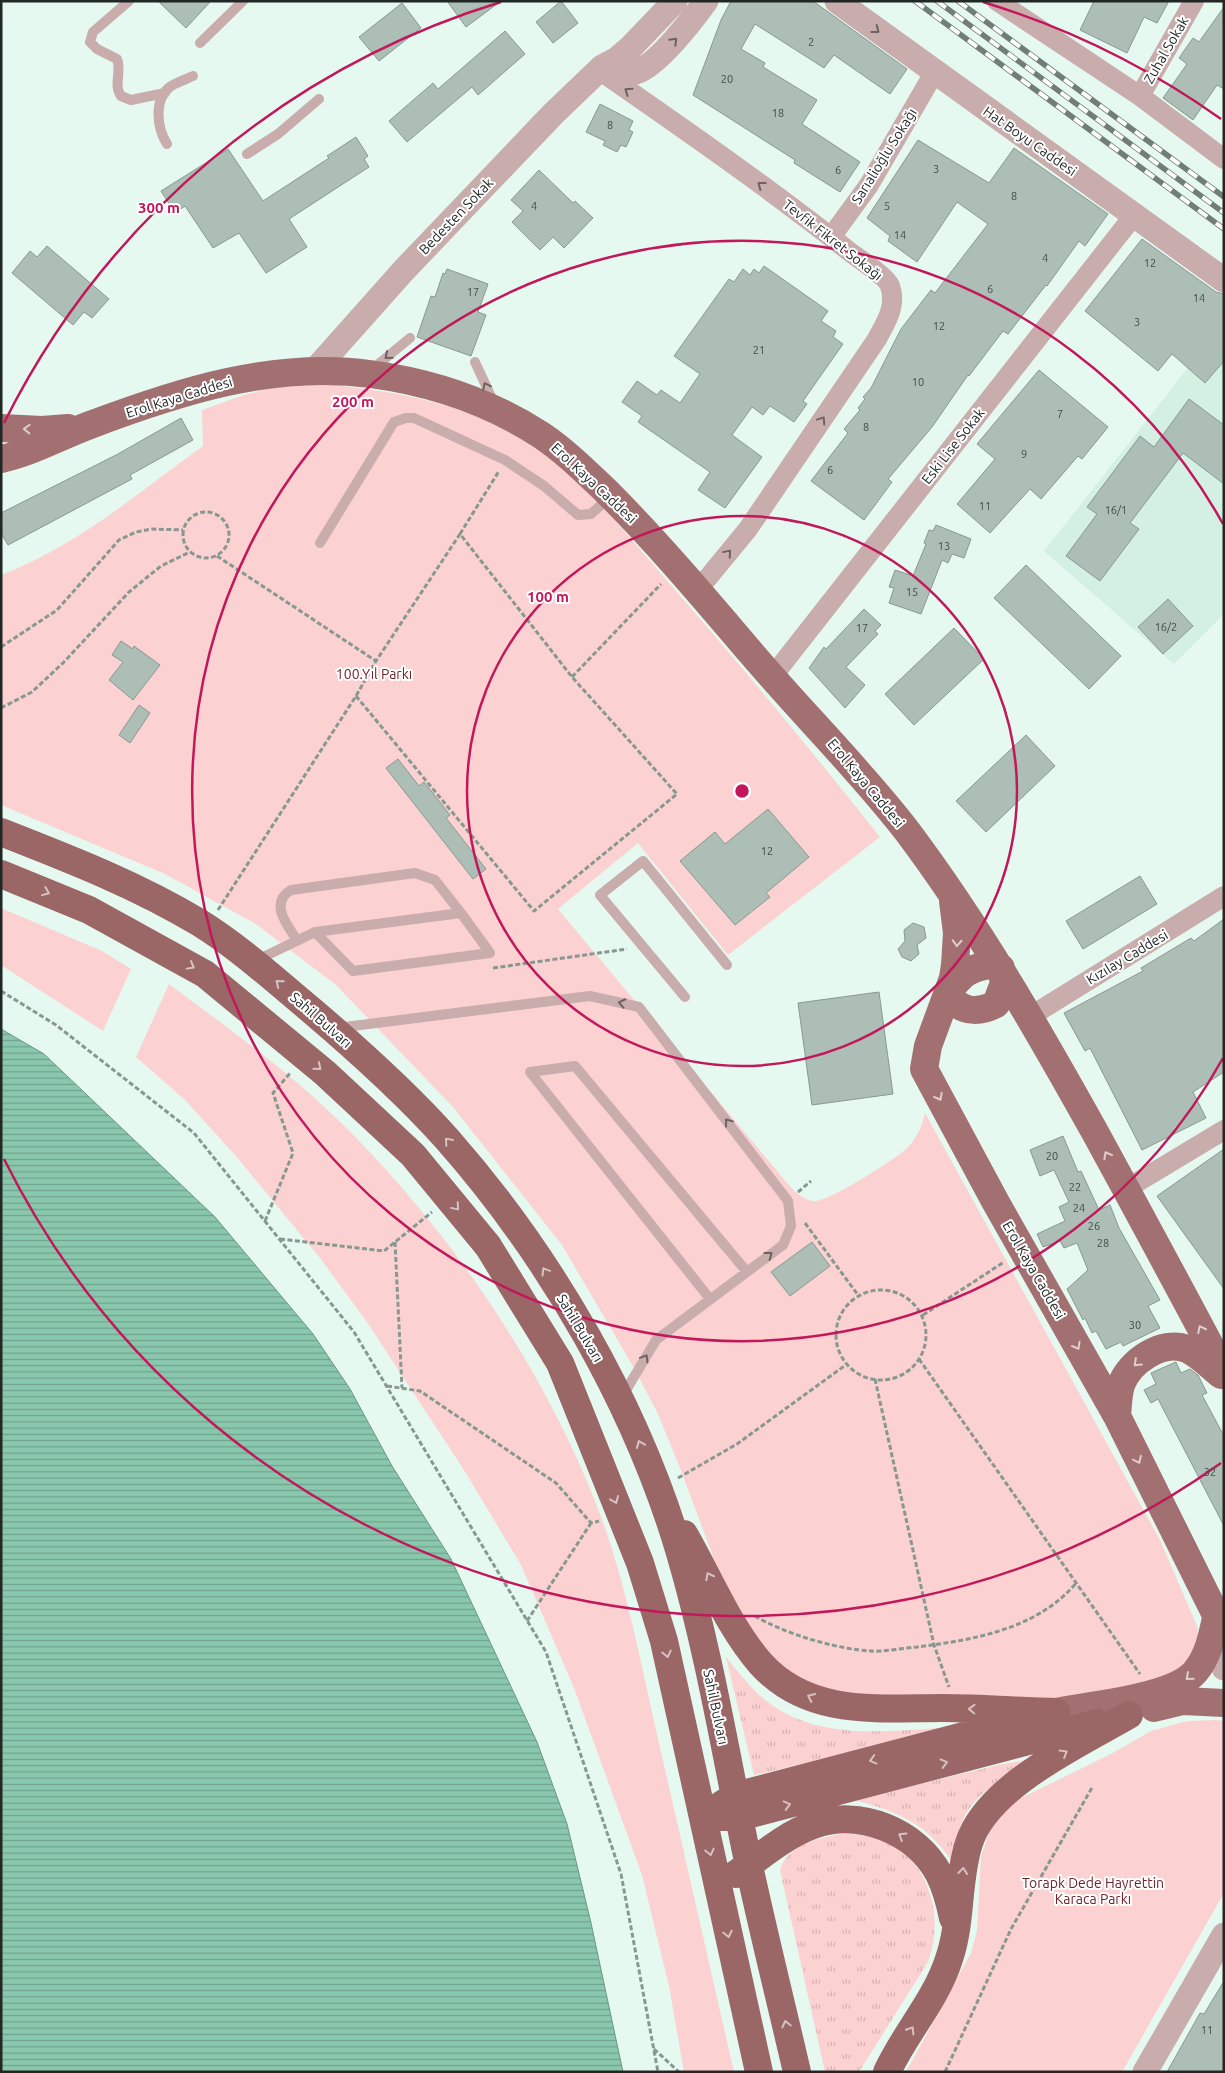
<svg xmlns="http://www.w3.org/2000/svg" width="1225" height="2073" viewBox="0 0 1225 2073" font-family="Ubuntu,sans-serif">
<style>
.built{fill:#d4f0e3}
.grass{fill:url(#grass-tufts)}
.green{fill:#fbd1d1}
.water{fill:url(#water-rules);stroke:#6a9884}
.building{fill:#acbeb5;stroke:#879991}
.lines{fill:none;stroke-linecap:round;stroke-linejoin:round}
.path{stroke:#899791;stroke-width:3;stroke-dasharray:5 2.5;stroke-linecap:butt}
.service{stroke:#c9acac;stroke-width:10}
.minor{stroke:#c9acac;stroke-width:20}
.tertiary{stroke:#c9acac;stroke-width:25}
.primary{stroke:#a27071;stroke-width:28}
.trunk{stroke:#9a6666;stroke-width:28}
.rail-casing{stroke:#717d78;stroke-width:5.5}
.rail{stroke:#fff;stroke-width:4;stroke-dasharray:11;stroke-linecap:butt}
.oneway{stroke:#6c6361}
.oneway2{stroke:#decdcd}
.oneway3{stroke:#d7c2c2}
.ring{fill:none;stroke:#c2185b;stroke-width:2.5}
.labels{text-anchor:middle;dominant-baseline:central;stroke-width:4;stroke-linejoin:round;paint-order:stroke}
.number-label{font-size:11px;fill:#434d48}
.street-label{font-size:14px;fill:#202724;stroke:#fff}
.park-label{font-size:14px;fill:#6e242b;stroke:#fff}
.centre{fill:#c2185b;stroke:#fff;stroke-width:2.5}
.ring-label{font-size:15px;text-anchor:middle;font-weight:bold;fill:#c2185b;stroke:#fff;stroke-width:4;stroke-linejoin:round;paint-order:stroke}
</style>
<defs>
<pattern id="grass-tufts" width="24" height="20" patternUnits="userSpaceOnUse" patternTransform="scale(1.25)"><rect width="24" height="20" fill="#fbd1d1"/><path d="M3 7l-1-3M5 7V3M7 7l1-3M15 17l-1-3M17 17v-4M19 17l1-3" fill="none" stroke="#d7b3b3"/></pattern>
<pattern id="water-rules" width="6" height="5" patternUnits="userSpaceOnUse" patternTransform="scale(1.25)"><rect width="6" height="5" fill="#8ac8ad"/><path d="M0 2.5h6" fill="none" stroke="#70a28d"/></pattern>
</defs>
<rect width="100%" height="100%" fill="#e6f9f0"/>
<!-- built -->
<path class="built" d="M1224 322V614L1174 664 1044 551Z"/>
<!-- grass -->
<path class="grass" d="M726 1657C735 1668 745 1681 756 1692 805 1739 874 1733 937 1728L947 1731 754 1775Z
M1048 1756C1021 1771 983 1784 967 1812 958 1827 955 1844 951 1860 925 1822 897 1812 855 1800L998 1765Z
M841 1834C850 1834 859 1834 868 1836 925 1847 947 1912 928 1962L859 2072H825L780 1870C787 1845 818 1838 841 1834Z"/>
<!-- green -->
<path class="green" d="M324 384C389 391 444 399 503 428 571 461 621 528 670 584 742 667 812 751 880 837L728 955 638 843 558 909 772 1165C783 1177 795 1197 812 1201 826 1204 892 1161 905 1150 916 1140 922 1127 925 1113L1160 1540 1197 1626 1200 1639 1193 1665 1119 1699 845 1704 776 1676 725 1588 680 1468 658 1414 634 1368 562 1245 453 1107 336 985 256 924 165 874 1 805V575C76 547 139 492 203 446L202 410 241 396 279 386Z
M1 908 102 951 131 969 103 1031 1 965Z
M169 984C225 1026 283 1067 334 1116 440 1218 535 1354 591 1491 623 1568 638 1650 656 1730 682 1844 708 1958 734 2072H684L669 1986 642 1875 574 1688 521 1565 464 1470 367 1322 320 1258 235 1155 185 1100 136 1057Z
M1216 1720 1224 1721V1893L1122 2072H906L971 1953 977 1931 981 1856 992 1825 1009 1804 1111 1754 1151 1731 1187 1721Z"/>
<!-- water -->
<path class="water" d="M1 1029 44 1054 215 1217 313 1334 350 1389 392 1466 451 1559 537 1742 567 1824 591 1923 623 2072H1Z"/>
<!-- building -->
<path class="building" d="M158 1H211L186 28Z
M447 1H501L466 27Z
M561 1 578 23 553 43 536 22Z
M731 1H813L907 69 890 94 834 55 824 68 755 24 741 49 765 63 763 67 817 100 802 124 860 162 840 192 794 163 795 160 693 95 721 20Z
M1094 1H1169L1157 23 1144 17 1127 53 1080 30Z
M402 3 421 28 379 61 359 37Z
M1224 7V89L1217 85 1193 120 1163 98 1187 64 1179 58 1193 38 1199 42Z
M505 31 525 54 478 95 472 87 407 142 389 121 433 83 438 89Z
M600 104 633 121 629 130 633 132 626 147 621 145 617 152 603 145 605 141 586 132Z
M356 137 368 156 364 159 369 167 289 219 307 247 266 273 239 233 213 248 185 206 175 213 161 191 228 149 263 201 329 158 327 156Z
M918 140 989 183 1014 148 1108 214 1085 246 1079 241 1047 286 1046 285 1008 334 1003 331 969 376 968 375 932 427 888 479 892 482 864 520 811 481 848 433 844 429 860 410 858 408 865 399 863 397 871 388 901 329 931 290 935 293 988 224 957 202 917 262 888 241 890 236 867 218Z
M539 170 573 203 575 201 593 218 564 248 553 237 540 250 512 222 523 211 511 200Z
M1142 239 1216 292 1224 294V361L1205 383 1172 354 1158 371 1085 311Z
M47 246 109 299 92 318 84 312 73 325 12 273 30 251 37 257Z
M764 266 828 311 821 321 836 331 833 337 843 344 803 401 807 404 794 422 770 406 763 415 752 407 732 435 762 457 725 508 698 490 710 472 638 422 642 416 622 402 637 381 657 395 661 390 680 403 700 374 674 356 729 279 734 282 743 269 750 275 754 269 759 273Z
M447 269 488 284 478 312 486 315 471 356 417 337 431 296 435 297 443 273 445 274Z
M1039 370 1108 427 1082 459 1078 456 1041 499 1030 489 990 533 957 504 995 459 977 444Z
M1189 399 1224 425V484L1183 453 1130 523 1139 529 1100 581 1066 556 1097 514 1087 507 1140 436 1154 447Z
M181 418 193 440 130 475 132 479 8 545 1 533V513L118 454Z
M936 525 971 539 964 558 952 554 948 563 942 560 921 614 889 603 894 588 889 587 895 570 913 576 926 544 924 543 929 530 933 531Z
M1026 565 1121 656 1089 689 994 598Z
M1168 599 1193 626 1163 654 1138 627Z
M864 609 881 625 875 631 878 634 846 667 865 685 845 708 809 668 824 647 826 649Z
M954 628 984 659 914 725 885 694Z
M121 641 133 649 134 646 160 665 133 700 109 680 123 662 112 655Z
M139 705 150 713 130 743 119 735Z
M1026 735 1055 766 986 832 956 801Z
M398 759 419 786 424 782 450 815 446 818 486 869 473 879 386 768Z
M768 809 809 857 766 893 770 897 735 925 680 861 715 832 725 844Z
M1140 876 1157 904 1083 949 1066 921Z
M1224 919V1072L1193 1092 1206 1118 1142 1150 1090 1048 1085 1051 1064 1013 1143 971 1141 968 1191 938 1194 941Z
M913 923 924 927 926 938 917 945 919 954 911 961 902 957 898 949 905 941 904 930Z
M879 992 893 1094 812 1105 798 1003Z
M1063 1136 1078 1172 1081 1171 1099 1210 1110 1205 1119 1228 1160 1300 1148 1306 1160 1328 1123 1346 1121 1342 1106 1349 1096 1331 1092 1333 1085 1318 1083 1320 1067 1289 1088 1270 1077 1243 1064 1248 1060 1241 1043 1247 1037 1234 1065 1221 1059 1207 1069 1202 1054 1170 1040 1176 1030 1150Z
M1224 1149V1289L1157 1196Z
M812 1242 830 1266 790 1296 771 1272Z
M1176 1362 1181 1373 1190 1369 1198 1375 1207 1393 1202 1395 1224 1436V1526L1158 1399 1151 1403 1144 1390 1156 1384 1151 1373Z
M1224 1981V2072H1167L1200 2013 1204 2014Z"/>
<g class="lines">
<!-- path -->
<path class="path" d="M183 535a23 23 0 1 1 46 0a23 23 0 1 1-46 0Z
M460 534 499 471
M217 556 376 661
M1 647 57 610 119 540 136 532 152 529 183 530
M572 677 661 584
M1 708 32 692 64 662 129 592 161 566 190 552
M218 910 356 696 376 661 460 534 572 677 677 794 534 911 356 696
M493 968 627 949
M1 991 56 1025 194 1133 354 1332 546 1652 621 1874 658 2072
M798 1192 811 1181
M265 1221 293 1153 273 1093 291 1072
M805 1223 858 1295
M280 1239 384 1251 432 1212
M395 1242 402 1388
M836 1335a45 45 0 1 1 90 0a45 45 0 1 1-90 0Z
M923 1315 1004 1262
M919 1359 1140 1674
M875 1379 934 1645 949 1687
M387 1386 420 1391 556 1483 591 1523 599 1521
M678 1478 737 1444 847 1364
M755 1616C785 1634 836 1649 871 1651 886 1652 902 1648 917 1647 973 1640 1038 1629 1076 1583
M527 1621 591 1523
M654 2049 679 2072
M945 2072 1011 1929 1093 1786"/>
<!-- service -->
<path class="service" d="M129 1 93 32 90 42 97 49 117 59C122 71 113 85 121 96L131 100 165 93
M200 43 243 1
M167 144C157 128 153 99 171 86 178 82 186 79 193 76
M247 154 278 134 319 99
M475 362 494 403
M370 371 410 338
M320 543 394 422 406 418H414L505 460 544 486 578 515 591 514 611 496
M297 940C287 925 269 903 291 890L415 873 435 880 461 913
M255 961 315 932 461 913 490 953 353 971 315 932
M685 997 600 895 643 861 727 965
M337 1028 590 996 639 1007 788 1201 791 1226 783 1245 656 1340 622 1397
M710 1299 530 1072 575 1066 747 1272"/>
<!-- minor -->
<path class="minor" d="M997 1 1140 96
M1194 1 1140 96 1224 159
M599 70C684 129 769 188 850 252 859 259 887 277 890 286 897 306 886 322 877 339L748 529 697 591
M831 237 869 185 934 73
M772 677 1135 214
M1031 1016 1224 896
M1126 1189 1224 1130"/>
<!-- tertiary -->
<path class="tertiary" d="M837 1 1224 280
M602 67C613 70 625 75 636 72 657 66 693 19 706 1
M315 370 404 270 553 114 602 67 617 59 631 47 675 1
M1216 1620 1224 1668
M1145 2072 1224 1935"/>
<!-- primary -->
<path class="primary" d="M1 428 42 430 68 428
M1 459C33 452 60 436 90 425 180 391 274 361 370 374 430 382 490 402 541 435 565 451 586 472 607 492 658 543 705 599 752 654 803 714 859 769 907 831 979 927 1038 1030 1096 1134 1139 1213 1182 1292 1224 1372
M953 901 957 933 955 965 953 978 928 1046 924 1069 995 1201 1117 1416 1224 1631
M990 965 1001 968 1004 983 996 1004C977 1014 959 1012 947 993 961 976 967 968 990 965Z
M1117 1416C1118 1406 1118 1395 1121 1385 1129 1362 1162 1339 1187 1349 1200 1355 1210 1366 1221 1375
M1154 1708 1183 1701 1224 1703
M1056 1712C1090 1705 1173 1698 1195 1672 1208 1657 1212 1637 1216 1618"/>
<!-- trunk -->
<path class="trunk" d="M1 832C70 859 137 885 200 923 240 948 275 980 311 1010 358 1050 406 1093 447 1139 550 1256 636 1404 680 1553 710 1655 727 1762 749 1866 764 1935 781 2003 797 2072
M1 874 89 910 205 974 325 1073 413 1155 488 1246 560 1363 640 1563 664 1641 759 2072
M684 1534C709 1577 728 1626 761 1664 809 1717 879 1708 942 1708 980 1708 1018 1711 1056 1712
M721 1805 735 1796 1025 1720
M722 1817H739L1097 1723
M736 1874C760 1857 785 1835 813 1825 859 1808 916 1831 939 1874 946 1888 950 1903 953 1918
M887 2072C905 2033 936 2000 949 1959 962 1921 957 1880 969 1843 987 1786 1079 1744 1129 1715"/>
<!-- rail casing -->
<g class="rail-casing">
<path id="rail" d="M915 1 1224 229
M937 1 1224 213
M958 1 1224 197"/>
</g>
<!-- rail -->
<use href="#rail" class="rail"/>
</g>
<!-- one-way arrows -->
<defs><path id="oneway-chevron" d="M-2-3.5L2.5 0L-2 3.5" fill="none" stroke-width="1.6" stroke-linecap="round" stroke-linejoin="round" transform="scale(1.25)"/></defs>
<g class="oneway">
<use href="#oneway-chevron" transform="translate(876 30) rotate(37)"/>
<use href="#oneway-chevron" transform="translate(674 41) rotate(-45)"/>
<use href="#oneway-chevron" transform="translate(628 91) rotate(-145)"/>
<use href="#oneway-chevron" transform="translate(761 185) rotate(-143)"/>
<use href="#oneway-chevron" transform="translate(388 356) rotate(140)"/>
<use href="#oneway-chevron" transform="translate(486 386) rotate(-115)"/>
<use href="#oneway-chevron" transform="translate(822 420) rotate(-56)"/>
<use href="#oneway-chevron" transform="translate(728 553) rotate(-50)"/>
<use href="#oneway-chevron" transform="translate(622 1003) rotate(-168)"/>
<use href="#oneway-chevron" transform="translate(728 1122) rotate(-127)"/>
<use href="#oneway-chevron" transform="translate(769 1255) rotate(-37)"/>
<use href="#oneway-chevron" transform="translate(645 1358) rotate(-59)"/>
</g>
<g class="oneway2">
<use href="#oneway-chevron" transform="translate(27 429) rotate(-178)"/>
<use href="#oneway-chevron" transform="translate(957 943) rotate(93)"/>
<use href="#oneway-chevron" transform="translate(939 1097) rotate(62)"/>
<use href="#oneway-chevron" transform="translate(1107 1155) rotate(-119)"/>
<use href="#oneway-chevron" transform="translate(1201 1329) rotate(-117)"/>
<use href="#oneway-chevron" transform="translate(1077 1346) rotate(60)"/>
<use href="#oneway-chevron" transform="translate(1137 1363) rotate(137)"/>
<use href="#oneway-chevron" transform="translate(1138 1460) rotate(64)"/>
<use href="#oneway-chevron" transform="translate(1189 1677) rotate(139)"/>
</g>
<g class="oneway3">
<use href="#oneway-chevron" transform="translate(46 892) rotate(22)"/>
<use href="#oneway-chevron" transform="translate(191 966) rotate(29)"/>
<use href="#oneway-chevron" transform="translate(279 983) rotate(-140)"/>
<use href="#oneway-chevron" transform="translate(318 1067) rotate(40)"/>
<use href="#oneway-chevron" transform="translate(448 1141) rotate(-131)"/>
<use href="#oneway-chevron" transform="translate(456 1207) rotate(50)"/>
<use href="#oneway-chevron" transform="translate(545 1271) rotate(-121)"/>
<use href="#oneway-chevron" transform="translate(640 1444) rotate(-113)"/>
<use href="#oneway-chevron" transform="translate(615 1500) rotate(67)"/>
<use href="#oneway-chevron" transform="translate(709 1576) rotate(-117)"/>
<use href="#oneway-chevron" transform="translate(667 1654) rotate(78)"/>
<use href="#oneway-chevron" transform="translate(811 1697) rotate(-155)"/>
<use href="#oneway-chevron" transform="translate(972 1709) rotate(-178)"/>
<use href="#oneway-chevron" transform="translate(1064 1753) rotate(-31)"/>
<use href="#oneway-chevron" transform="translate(873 1760) rotate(165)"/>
<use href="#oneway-chevron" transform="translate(944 1763) rotate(-15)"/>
<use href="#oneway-chevron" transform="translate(787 1805) rotate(-15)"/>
<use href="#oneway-chevron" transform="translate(902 1836) rotate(-148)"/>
<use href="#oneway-chevron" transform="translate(710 1852) rotate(77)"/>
<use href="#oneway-chevron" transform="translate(963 1871) rotate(-83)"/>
<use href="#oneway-chevron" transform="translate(728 1934) rotate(77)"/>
<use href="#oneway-chevron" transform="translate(786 2024) rotate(-103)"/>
<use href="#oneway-chevron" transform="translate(911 2030) rotate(-58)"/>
</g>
<!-- distance rings -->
<g class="ring">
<circle cx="742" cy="791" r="275"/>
<path d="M1223 1058A550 550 0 1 1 1223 524"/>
<path d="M1221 1463A825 825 0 0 1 4 1159M4 423A825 825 0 0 1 501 2M983 2A825 825 0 0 1 1221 119"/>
</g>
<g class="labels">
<!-- number labels -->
<g class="number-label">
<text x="811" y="42">2</text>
<text x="727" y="79">20</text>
<text x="778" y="113">18</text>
<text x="610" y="125">8</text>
<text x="936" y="169">3</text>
<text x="838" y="170">6</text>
<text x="1014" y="196">8</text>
<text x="534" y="206">4</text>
<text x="887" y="206">5</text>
<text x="900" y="235">14</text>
<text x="1045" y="258">4</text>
<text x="1150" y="263">12</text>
<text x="990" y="289">6</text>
<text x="473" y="292">17</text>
<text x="1199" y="298">14</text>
<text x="1137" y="322">3</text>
<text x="939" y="326">12</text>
<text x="759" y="350">21</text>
<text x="918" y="382">10</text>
<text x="1060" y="414">7</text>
<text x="866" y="427">8</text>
<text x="1024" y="454">9</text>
<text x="830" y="470">6</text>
<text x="985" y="506">11</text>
<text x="1116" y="510">16/1</text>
<text x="944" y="546">13</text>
<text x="912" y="592">15</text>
<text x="1166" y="627">16/2</text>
<text x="862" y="628">17</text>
<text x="767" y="851">12</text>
<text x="1052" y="1156">20</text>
<text x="1075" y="1187">22</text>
<text x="1079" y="1208">24</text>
<text x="1094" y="1226">26</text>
<text x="1103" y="1243">28</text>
<text x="1135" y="1325">30</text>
<text x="1210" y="1472">32</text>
<text x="1207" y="2030">11</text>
</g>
<!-- street labels -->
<g class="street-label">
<text transform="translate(1166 50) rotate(-60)">Zuhal Sokak</text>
<text transform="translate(1030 141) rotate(35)">Hat Boyu Caddesi</text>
<text transform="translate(884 156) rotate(-58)">Sarıalioğlu Sokağı</text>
<text transform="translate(456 216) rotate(-46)">Bedesten Sokak</text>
<text transform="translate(833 240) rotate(38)">Tevfik Fikret Sokağı</text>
<text transform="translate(179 397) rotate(-17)">Erol Kaya Caddesi</text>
<text transform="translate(953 446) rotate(-52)">Eski Lise Sokak</text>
<text transform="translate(594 483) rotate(43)">Erol Kaya Caddesi</text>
<text transform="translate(866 783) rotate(50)">Erol Kaya Caddesi</text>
<text transform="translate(1127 957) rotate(-31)">Kızılay Caddesi</text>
<text transform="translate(321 1020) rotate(41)">Sahil Bulvarı</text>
<text transform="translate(1034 1270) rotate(60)">Erol Kaya Caddesi</text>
<text transform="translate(580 1328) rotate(59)">Sahil Bulvarı</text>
<text transform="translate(716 1707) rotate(78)">Sahil Bulvarı</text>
</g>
<!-- park labels -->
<g class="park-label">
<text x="374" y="674">100.Yıl Parkı</text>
<text x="1093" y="1883">Torapk Dede Hayrettin<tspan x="1093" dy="16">Karaca Parkı</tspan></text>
</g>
</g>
<circle cx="742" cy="791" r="8" class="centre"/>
<g class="ring-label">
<text x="159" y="213">300 m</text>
<text x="353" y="407">200 m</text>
<text x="548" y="602">100 m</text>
</g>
<!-- border -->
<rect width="1225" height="2073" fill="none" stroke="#202724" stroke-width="5"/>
</svg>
